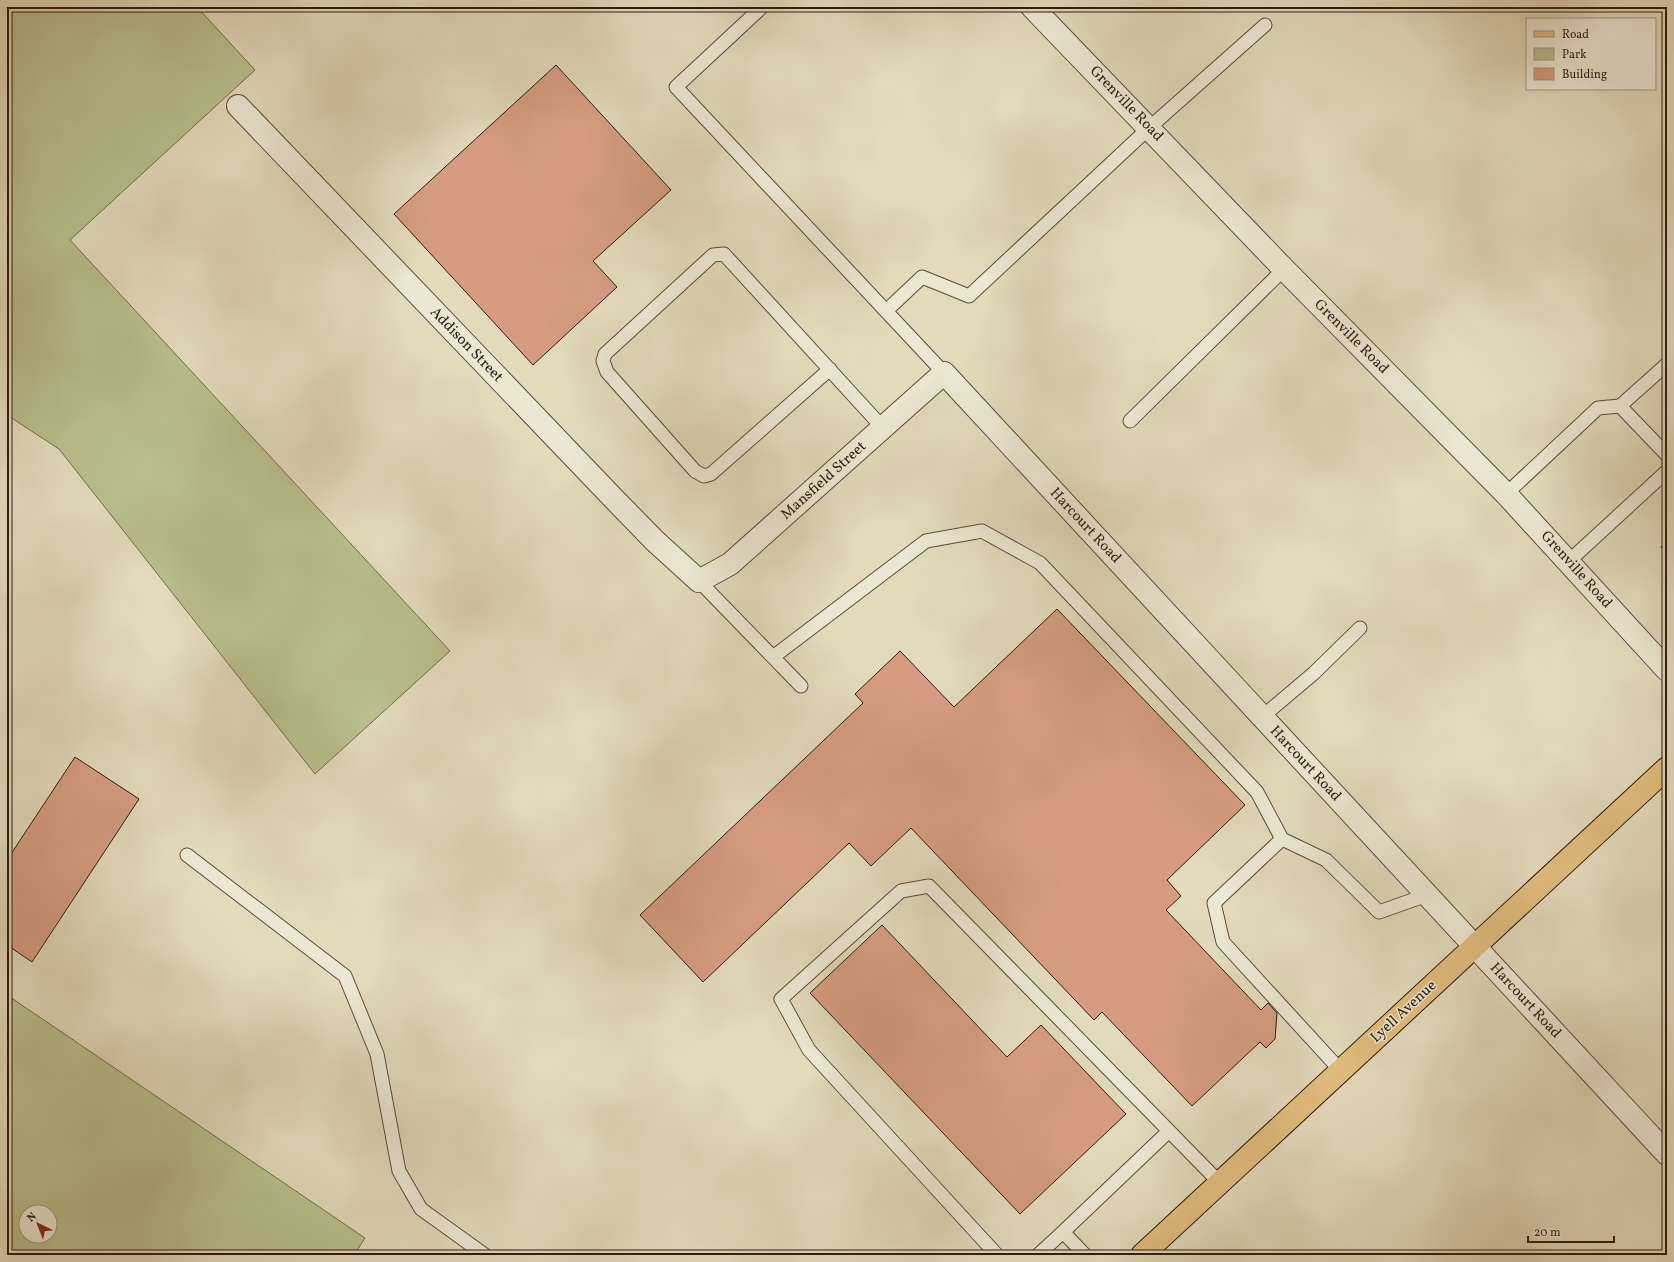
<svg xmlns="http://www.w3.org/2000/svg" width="1674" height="1262" viewBox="0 0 1674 1262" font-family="Vollkorn,serif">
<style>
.green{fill:#b9be8c;stroke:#746c4e;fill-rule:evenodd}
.building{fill:#d59c82;stroke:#2f1b10}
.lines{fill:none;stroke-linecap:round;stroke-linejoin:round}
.service-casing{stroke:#5c4b3b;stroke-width:15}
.minor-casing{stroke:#5c4b3b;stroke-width:24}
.primary-casing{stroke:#2f1b10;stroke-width:24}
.service{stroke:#ece7d3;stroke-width:13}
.minor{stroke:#ece7d3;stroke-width:22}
.primary{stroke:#e1bd7e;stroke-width:22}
.labels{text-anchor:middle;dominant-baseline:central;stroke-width:3;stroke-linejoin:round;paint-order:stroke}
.street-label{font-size:15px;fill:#2f1b10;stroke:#ece7d3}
</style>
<rect width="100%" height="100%" fill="#e2dabb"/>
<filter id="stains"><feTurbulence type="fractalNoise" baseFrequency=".005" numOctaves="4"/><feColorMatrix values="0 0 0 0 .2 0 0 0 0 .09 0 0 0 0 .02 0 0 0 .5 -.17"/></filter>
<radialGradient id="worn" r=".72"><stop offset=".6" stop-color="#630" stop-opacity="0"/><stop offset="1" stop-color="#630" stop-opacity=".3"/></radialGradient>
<!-- green -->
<path class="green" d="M7 7H197L255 70 70 240 450 651 315 774 59 449 7 415Z
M7 995 365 1238 354 1255H7ZM26 1212H50V1236H26Z"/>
<!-- building -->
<path class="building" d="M556 65 671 190 593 261 617 287 533 365 394 214Z
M1667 542V554L1661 547Z
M1057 609 1245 805 1167 880 1181 896 1166 910 1261 1010 1268 1003 1277 1013 1275 1039 1266 1048 1260 1042 1192 1106 1102 1012 1094 1020 911 828 871 866 849 843 703 982 640 915 863 703 855 694 900 651 954 707Z
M75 757 139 799 32 962 7 945V860Z
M882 925 1007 1057 1041 1025 1126 1114 1020 1214 810 993Z"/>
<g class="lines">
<!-- service casing -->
<g class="service-casing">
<path id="service" d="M762 7 676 87 944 373
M886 311 922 277 969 296 1149 128 1265 25
M830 369 711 474 704 476 695 471 607 372 603 361 605 354 713 255 724 254 883 428
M1620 406 1667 364
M1130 421 1284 269
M1506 494 1598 408 1620 406 1667 455
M1568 562 1667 471
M699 581 801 686
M773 657 926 541 982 531 1040 563 1257 792 1282 839
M1262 717 1314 673 1360 628
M187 855 345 976 377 1054 399 1171 421 1209 485 1255
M1341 1071 1223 942 1214 903 1282 839 1326 860 1379 912 1427 895
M1063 1232 1169 1131
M997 1255 809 1050 781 999 901 891 929 886 1220 1183
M1038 1255 1063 1232 1085 1255"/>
</g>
<!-- minor casing -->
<g class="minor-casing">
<path id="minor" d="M1032 7 1284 269 1506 494 1667 670
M238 106 615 500 655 541 699 581 730 564 944 373 1667 1154"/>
</g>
<!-- primary casing -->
<g class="primary-casing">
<path id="primary" d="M1142 1255 1667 768"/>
</g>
<!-- service -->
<use href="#service" class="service"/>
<!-- minor -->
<use href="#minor" class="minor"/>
<!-- primary -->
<use href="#primary" class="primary"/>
</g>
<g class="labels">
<!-- street labels -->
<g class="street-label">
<text transform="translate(1126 104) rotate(46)">Grenville Road</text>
<text transform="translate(1351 337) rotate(45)">Grenville Road</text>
<text transform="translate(466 345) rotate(46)">Addison Street</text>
<text transform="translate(824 481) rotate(-42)">Mansfield Street</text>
<text transform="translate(1085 526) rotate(47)">Harcourt Road</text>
<text transform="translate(1576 570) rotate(48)">Grenville Road</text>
<text transform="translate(1305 764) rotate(47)">Harcourt Road</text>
<text transform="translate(1525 1001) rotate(47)">Harcourt Road</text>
<text transform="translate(1404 1012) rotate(-43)">Lyell Avenue</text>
</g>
</g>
<!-- margin -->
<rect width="1674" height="1262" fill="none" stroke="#e2dabb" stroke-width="24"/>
<rect x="8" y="8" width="1658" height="1246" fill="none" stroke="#2f1b10" stroke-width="2"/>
<rect x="12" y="12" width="1650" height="1238" fill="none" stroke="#2f1b10"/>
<!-- legend -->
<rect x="1526" y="18" width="130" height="72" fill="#ece7d3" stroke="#a09585"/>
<rect x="1534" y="31" width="20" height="6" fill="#e1bd7e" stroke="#a09585"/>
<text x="1562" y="38" font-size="12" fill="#2f1b10">Road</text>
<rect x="1534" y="48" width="20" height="12" fill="#b9be8c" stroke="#a09585"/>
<text x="1562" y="58" font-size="12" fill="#2f1b10">Park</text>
<rect x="1534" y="68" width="20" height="12" fill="#d59c82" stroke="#a09585"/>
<text x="1562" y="78" font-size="12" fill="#2f1b10">Building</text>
<!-- north arrow -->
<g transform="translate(38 1224) rotate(317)"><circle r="19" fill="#ece7d3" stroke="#a09585"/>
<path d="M0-3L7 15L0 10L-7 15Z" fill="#8f2418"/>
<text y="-6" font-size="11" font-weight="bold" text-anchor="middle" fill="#2f1b10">N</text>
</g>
<!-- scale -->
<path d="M1528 1236v6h86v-6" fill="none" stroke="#2f1b10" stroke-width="2"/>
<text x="1534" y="1236" font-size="12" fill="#2f1b10" stroke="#ece7d3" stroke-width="3" paint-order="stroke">20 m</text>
<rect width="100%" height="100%" filter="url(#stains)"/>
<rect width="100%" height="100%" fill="url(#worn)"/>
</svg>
